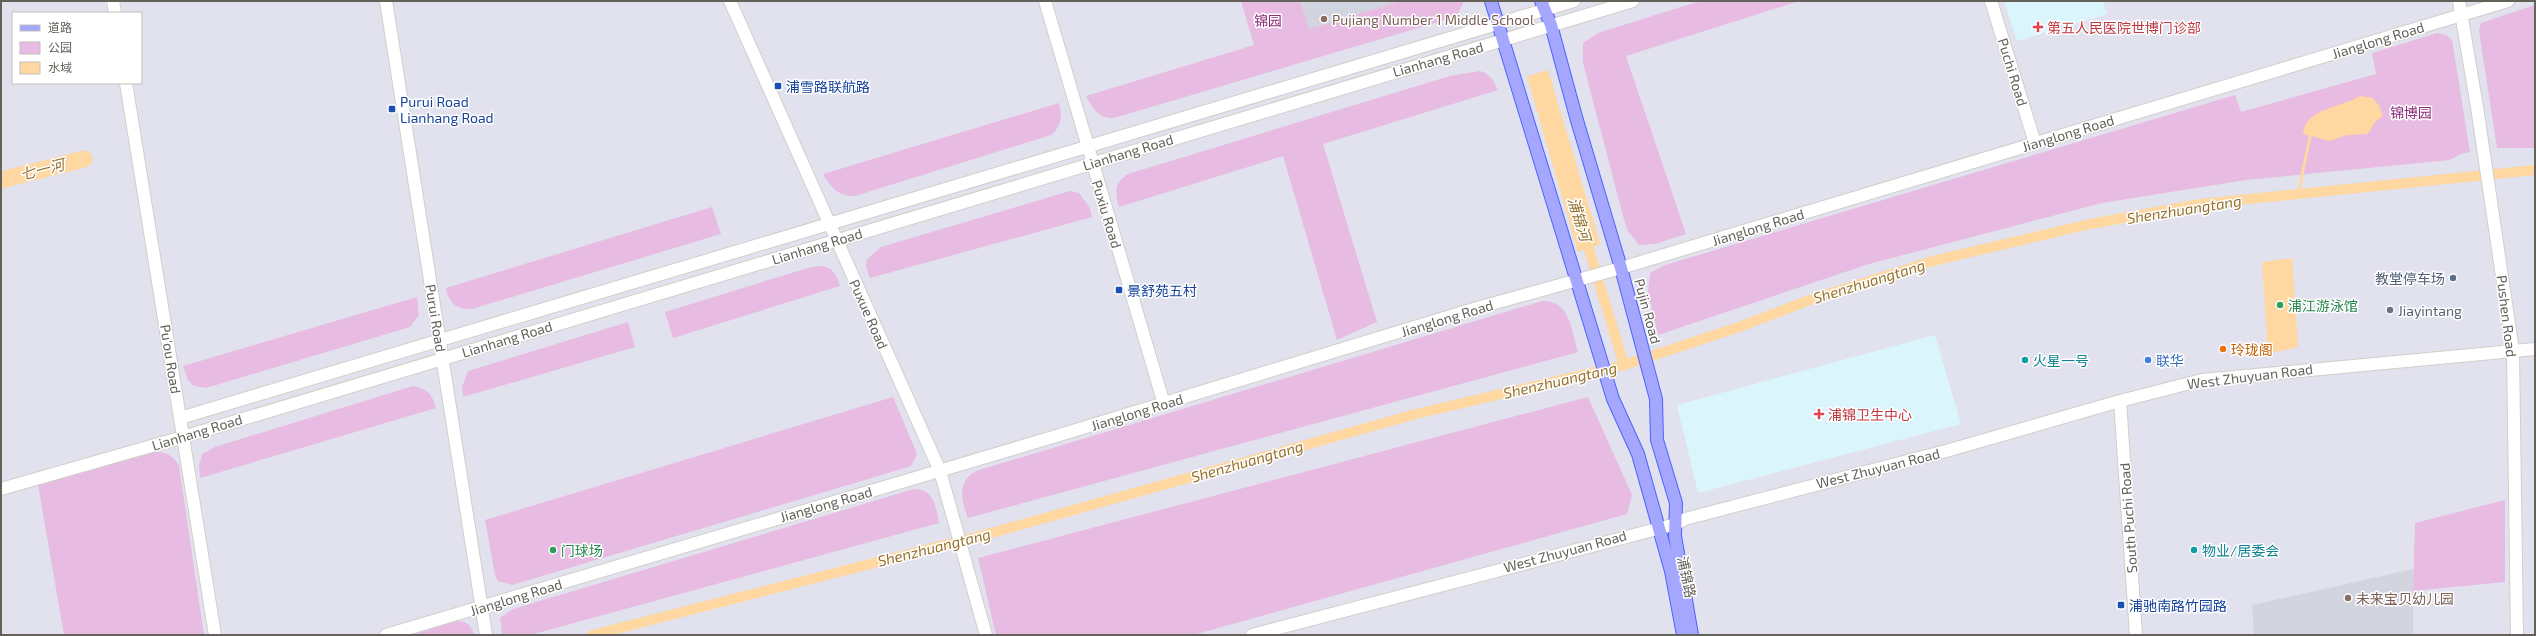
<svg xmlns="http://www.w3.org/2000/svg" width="2536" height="636" viewBox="0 0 2536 636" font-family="'Exo 2','Noto Sans SC',sans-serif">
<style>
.education{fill:#d2d4e0}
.medical{fill:#dbf5fd}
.green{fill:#e8bbe2}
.water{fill:#ffd7a0}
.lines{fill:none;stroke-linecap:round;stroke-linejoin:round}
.stream{stroke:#ffd7a0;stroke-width:3}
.canal{stroke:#ffd7a0;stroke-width:10}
.river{stroke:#ffd7a0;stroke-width:17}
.minor-casing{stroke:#d0cfc8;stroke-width:14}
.major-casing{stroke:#4c63fd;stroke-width:14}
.minor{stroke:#fff;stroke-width:12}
.major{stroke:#a5a7ff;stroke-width:12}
.education-dot{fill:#8d6e63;stroke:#fff;stroke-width:1.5}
.health-dot{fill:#e0444e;stroke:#fff;stroke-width:1.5}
.transit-dot{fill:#1a4fb4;stroke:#fff;stroke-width:1.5}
.service-dot{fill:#5c6f8a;stroke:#fff;stroke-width:1.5}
.leisure-dot{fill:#2e9e5b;stroke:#fff;stroke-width:1.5}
.worship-dot{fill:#6b7280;stroke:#fff;stroke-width:1.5}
.food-dot{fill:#e8710a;stroke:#fff;stroke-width:1.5}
.culture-dot{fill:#0f9aa8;stroke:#fff;stroke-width:1.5}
.shop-dot{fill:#3f7fe0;stroke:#fff;stroke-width:1.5}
.labels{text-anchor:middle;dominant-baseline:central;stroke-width:3;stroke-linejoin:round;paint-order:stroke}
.education-label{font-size:14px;fill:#785e54;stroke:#fff;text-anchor:start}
.park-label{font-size:14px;fill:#8d2f7b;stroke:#fff}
.health-label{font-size:14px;fill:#be3a42;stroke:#fff;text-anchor:start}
.street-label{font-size:14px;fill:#64615a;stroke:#fff}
.transit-label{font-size:14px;fill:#164399;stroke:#fff;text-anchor:start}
.service-label{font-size:14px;fill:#4e5e75;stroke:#fff;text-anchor:end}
.leisure-label{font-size:14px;fill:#27864d;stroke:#fff;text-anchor:start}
.worship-label{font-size:14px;fill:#5b616d;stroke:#fff;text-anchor:start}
.food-label{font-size:14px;fill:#c56008;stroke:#fff;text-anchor:start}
.culture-label{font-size:14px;fill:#0d838f;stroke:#fff;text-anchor:start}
.shop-label{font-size:14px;fill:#366cbe;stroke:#fff;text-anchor:start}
.water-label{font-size:15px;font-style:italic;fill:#94712d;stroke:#fff}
</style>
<rect width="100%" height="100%" fill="#e1e2ee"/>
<!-- education -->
<path class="education" d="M1300 1H1401L1309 29Z
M2413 569V635H2254L2252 605Z"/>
<!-- medical -->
<path class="medical" d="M2004 1H2103L2107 14 2017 41Z
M1935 335 1961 424 1698 493 1677 405Z"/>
<!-- green -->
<path class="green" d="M1241 1H1300L1309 29 1401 1H1464L1458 14 1452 18 1114 118C1099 119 1092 108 1086 96L1254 45Z
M1700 1H1799L1626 56 1686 234 1655 244 1639 245 1628 231 1623 216 1583 63V43L1598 33Z
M2535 5V148H2497L2479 31 2481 23Z
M2437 33 2446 35 2452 40 2470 152 2460 154 2450 160 2246 180 2102 203 1869 264 1658 335 1648 292 1650 273 1665 265 2235 95 2241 112 2376 74 2372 53Z
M1480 71C1490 74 1494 81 1498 90L1323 144 1377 322 1337 340 1283 156 1119 207C1115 192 1114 183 1128 174L1450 76Z
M1059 103C1063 116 1061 127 1051 135L855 196C838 196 831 188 823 174Z
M1070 191 1079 193 1090 208 1092 217 870 278 866 267 867 259 881 247Z
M712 207 721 234 472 309C457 310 448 303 446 288Z
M822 266C834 268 836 275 840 286L673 338 665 312 811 267Z
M417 297 419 315 410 327 206 388 194 386 188 380 183 366Z
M1542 301C1570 299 1572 332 1578 352L968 518C961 500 956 479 979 470Z
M628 322 635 347 463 397 462 387 468 371Z
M413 386C428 389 432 394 436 408L200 478 199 466 202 454 215 447Z
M893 397 917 454 911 466 905 468 512 585 498 581 495 575 485 520Z
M1588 397 1632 495 1627 514 1193 635H996L978 558Z
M146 452C161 451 172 452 179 466L204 635H64L38 485Z
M914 489C934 489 936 507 939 523L530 635H502L500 618 513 609Z
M2505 500V582L2413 591 2415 523Z
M455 621C467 621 471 624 474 635H413Z"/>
<!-- water -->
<path class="water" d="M1548 70 1600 244 1578 252 1527 76Z
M2360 96 2373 98 2380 107 2383 116 2375 122 2368 134 2347 135 2330 141 2303 134C2305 108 2341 108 2360 96Z
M2292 258 2298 347 2268 354 2262 262Z"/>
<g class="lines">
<!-- stream -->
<path class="stream" d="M2298 194 2310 137"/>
<!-- canal -->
<path class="canal" d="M1585 236 1624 365
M592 635 995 532 1416 414 1624 365 1739 327 1812 299 1933 261 2090 224 2200 204 2535 170"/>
<!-- river -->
<path class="river" d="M1 180 84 159"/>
<!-- minor casing -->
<g class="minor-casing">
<path id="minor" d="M113 1 115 13
M386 1 486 635
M730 1 940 471 986 635
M1045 1 1164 404
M1991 1 2035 143
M2459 1 2477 107 2513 351 2517 635
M126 83 215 635
M2120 401 2136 635
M180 418 1574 1
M1 489 183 437 1633 1
M386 635 1053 437 1477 308 1621 268 2508 1
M1252 635 1676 524 1685 519 1946 451 2120 401 2202 380 2535 349"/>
</g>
<!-- major casing -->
<g class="major-casing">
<path id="major" d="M1491 1 1613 399 1638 454 1671 571 1683 635
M1541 1 1551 25 1576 117 1621 268 1656 399 1657 440 1676 503 1675 536 1692 635"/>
</g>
<!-- minor -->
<use href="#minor" class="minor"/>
<!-- major -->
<use href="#major" class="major"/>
</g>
<!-- markers -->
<g class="education-dot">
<circle cx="1324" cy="19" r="4"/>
<circle cx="2348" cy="598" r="4"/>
</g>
<g class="health-dot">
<path d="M2036 21h4v4h4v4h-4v4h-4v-4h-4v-4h4z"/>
<path d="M1817 408h4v4h4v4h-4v4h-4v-4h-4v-4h4z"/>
</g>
<g class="transit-dot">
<rect x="774" y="82" width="8" height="8" rx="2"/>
<rect x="388" y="105" width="8" height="8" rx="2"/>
<rect x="1115" y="286" width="8" height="8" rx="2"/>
<rect x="2117" y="601" width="8" height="8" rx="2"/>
</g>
<circle class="service-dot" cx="2453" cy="278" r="4"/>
<g class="leisure-dot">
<circle cx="2280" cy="305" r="4"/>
<circle cx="553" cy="550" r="4"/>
</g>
<circle class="worship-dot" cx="2390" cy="310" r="4"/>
<circle class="food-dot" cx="2223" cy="349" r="4"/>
<g class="culture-dot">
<circle cx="2025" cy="360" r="4"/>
<circle cx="2194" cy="550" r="4"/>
</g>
<circle class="shop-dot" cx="2148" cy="360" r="4"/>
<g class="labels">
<!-- education labels -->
<g class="education-label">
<text x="1332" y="19">Pujiang Number 1 Middle School</text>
<text x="2356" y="598">未来宝贝幼儿园</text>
</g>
<!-- park labels -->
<g class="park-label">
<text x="1268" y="20">锦园</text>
<text x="2411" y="112">锦博园</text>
</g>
<!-- health labels -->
<g class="health-label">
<text x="2047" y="27">第五人民医院世博门诊部</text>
<text x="1828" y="414">浦锦卫生中心</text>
</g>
<!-- street labels -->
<g class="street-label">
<text transform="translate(2378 40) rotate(-17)">Jianglong Road</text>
<text transform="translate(1438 59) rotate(-16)">Lianhang Road</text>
<text transform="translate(2013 72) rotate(73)">Puchi Road</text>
<text transform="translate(2068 133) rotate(-17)">Jianglong Road</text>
<text transform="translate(1128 152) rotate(-17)">Lianhang Road</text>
<text transform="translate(1107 214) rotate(73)">Puxiu Road</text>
<text transform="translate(1758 227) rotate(-17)">Jianglong Road</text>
<text transform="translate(817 246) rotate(-17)">Lianhang Road</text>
<text transform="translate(1648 311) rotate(75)">Pujin Road</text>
<text transform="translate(869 314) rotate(66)">Puxue Road</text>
<text transform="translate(2507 316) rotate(83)">Pushen Road</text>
<text transform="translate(436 318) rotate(81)">Purui Road</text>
<text transform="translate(1447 318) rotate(-17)">Jianglong Road</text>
<text transform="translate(507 339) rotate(-17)">Lianhang Road</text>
<text transform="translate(171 359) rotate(81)">Pu'ou Road</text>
<text transform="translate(2250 376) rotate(-7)">West Zhuyuan Road</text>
<text transform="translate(1137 412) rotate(-17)">Jianglong Road</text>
<text transform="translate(197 432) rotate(-17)">Lianhang Road</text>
<text transform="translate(1878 468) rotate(-14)">West Zhuyuan Road</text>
<text transform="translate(826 504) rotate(-16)">Jianglong Road</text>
<text transform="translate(2128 518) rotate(-94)">South Puchi Road</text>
<text transform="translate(1565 551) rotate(-15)">West Zhuyuan Road</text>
<text transform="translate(1687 577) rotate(78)">浦锦路</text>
<text transform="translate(516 597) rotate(-17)">Jianglong Road</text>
</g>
<!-- transit labels -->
<g class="transit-label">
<text x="786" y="86">浦雪路联航路</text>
<text x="400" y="101">Purui Road<tspan x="400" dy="16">Lianhang Road</tspan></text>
<text x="1127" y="290">景舒苑五村</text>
<text x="2129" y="605">浦驰南路竹园路</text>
</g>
<!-- service labels -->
<g class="service-label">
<text x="2445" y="278">教堂停车场</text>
</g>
<!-- leisure labels -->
<g class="leisure-label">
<text x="2288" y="305">浦江游泳馆</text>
<text x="561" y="550">门球场</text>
</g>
<!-- worship labels -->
<g class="worship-label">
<text x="2398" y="310">Jiayintang</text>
</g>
<!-- food labels -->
<g class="food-label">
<text x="2231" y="349">玲珑阁</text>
</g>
<!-- culture labels -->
<g class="culture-label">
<text x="2033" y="360">火星一号</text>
<text x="2202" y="550">物业/居委会</text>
</g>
<!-- shop labels -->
<g class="shop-label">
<text x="2156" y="360">联华</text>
</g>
<!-- water labels -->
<g class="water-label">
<text transform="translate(42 169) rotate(-14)">七一河</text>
<text transform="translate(2184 209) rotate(-9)">Shenzhuangtang</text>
<text transform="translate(1580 219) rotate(73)">浦锦河</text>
<text transform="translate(1869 281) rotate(-17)">Shenzhuangtang</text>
<text transform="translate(1560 380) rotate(-13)">Shenzhuangtang</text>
<text transform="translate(1247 461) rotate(-16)">Shenzhuangtang</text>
<text transform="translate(934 547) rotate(-14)">Shenzhuangtang</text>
</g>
</g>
<!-- border -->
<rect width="2536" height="636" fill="none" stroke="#64615a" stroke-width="4"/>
<!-- legend -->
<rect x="12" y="12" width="130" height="72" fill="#ffffff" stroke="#c1c0bd"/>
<rect x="20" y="25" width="20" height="6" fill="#a5a7ff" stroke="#c1c0bd"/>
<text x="48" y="32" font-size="12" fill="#64615a">道路</text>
<rect x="20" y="42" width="20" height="12" fill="#e8bbe2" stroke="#c1c0bd"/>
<text x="48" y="52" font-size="12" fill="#64615a">公园</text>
<rect x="20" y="62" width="20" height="12" fill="#ffd7a0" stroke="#c1c0bd"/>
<text x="48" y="72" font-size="12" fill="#64615a">水域</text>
</svg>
